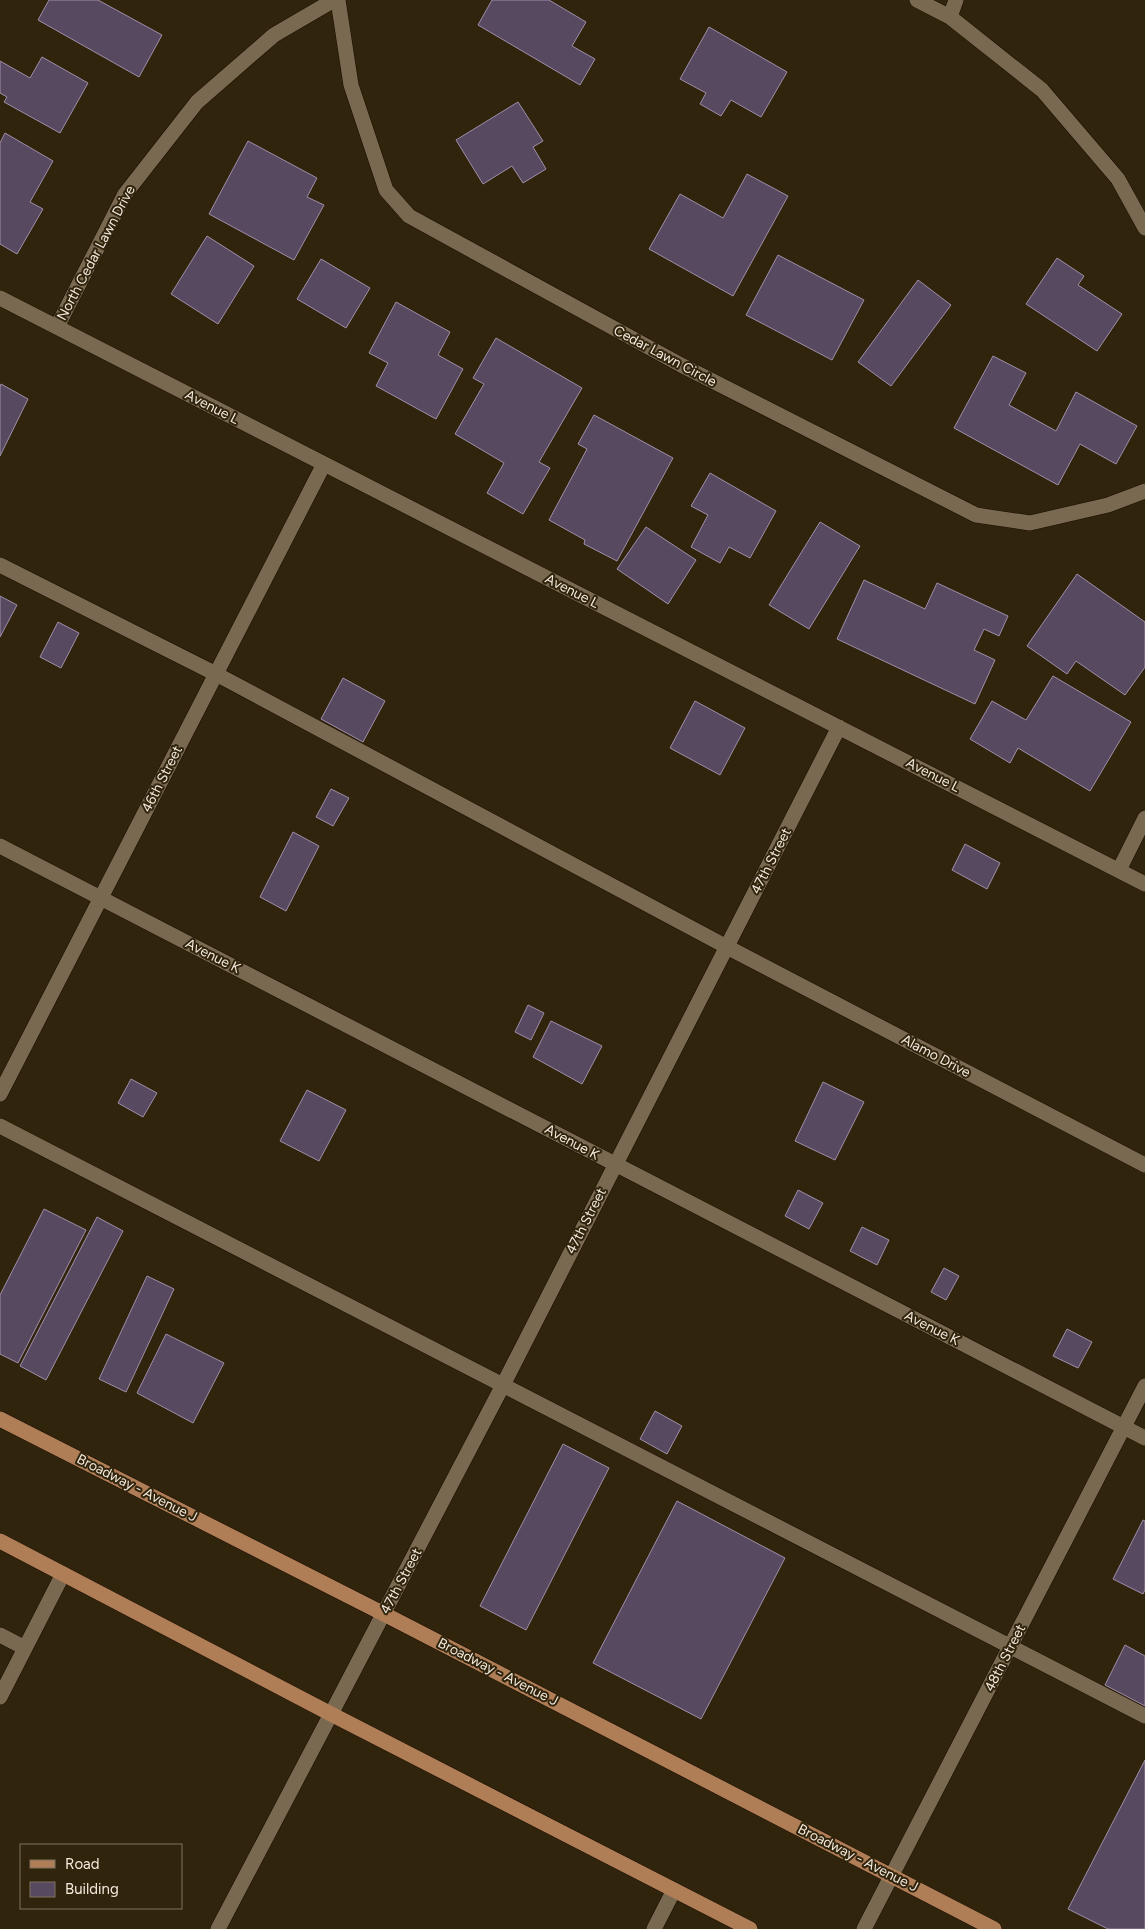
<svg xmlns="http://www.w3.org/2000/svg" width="1145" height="1929" viewBox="0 0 1145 1929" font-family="Figtree,sans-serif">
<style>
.building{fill:#574960;stroke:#9f8fa9}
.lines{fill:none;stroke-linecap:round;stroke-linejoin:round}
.lane-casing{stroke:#190c00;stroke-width:16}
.street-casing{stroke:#190c00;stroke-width:16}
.primary-casing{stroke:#190c00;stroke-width:16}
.lane{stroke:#796951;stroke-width:15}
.street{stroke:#796951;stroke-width:15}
.primary{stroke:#af7d56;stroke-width:15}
.labels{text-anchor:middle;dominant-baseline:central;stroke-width:4;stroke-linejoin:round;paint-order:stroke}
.street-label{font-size:14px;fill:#f3eadc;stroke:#31240d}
</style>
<rect width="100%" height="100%" fill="#31240d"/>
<!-- building -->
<path class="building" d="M49 0H98L162 35 139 77 38 20Z
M492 0H549L586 22 572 46 595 59 580 85 478 25Z
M709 27 787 72 761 117 731 100 721 116 700 104 706 93 680 79Z
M42 57 88 83 60 133 4 102 7 97 0 93V61L30 78Z
M518 102 543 141 533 147 546 169 523 183 512 166 483 184 456 140Z
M5 133 53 161 30 202 43 209 17 254 0 244V143Z
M248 141 317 178 307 197 324 205 294 260 209 214Z
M747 174 788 196 733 296 649 249 680 194 723 218Z
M207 236 254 266 218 324 171 294Z
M778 255 864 300 832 360 746 315Z
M1057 258 1084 276 1078 285 1122 314 1097 351 1026 304Z
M321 259 370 288 346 328 297 299Z
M918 280 951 305 891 386 858 362Z
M396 302 450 332 438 355 463 369 436 419 376 386 388 363 369 353Z
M496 338 582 388 539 462 550 468 523 514 487 493 504 463 455 434 484 384 473 378Z
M993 356 1026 373 1009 405 1056 431 1076 392 1137 426 1116 464 1080 444 1058 485 954 428Z
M1 384 28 399 0 456V387Z
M594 415 673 458 617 561 584 544 585 540 549 520 587 449 578 444Z
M710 473 776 511 750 558 729 547 720 563 691 547 708 515 691 506Z
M820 522 860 546 809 629 769 605Z
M646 527 696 560 668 604 617 569Z
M1077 574 1145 622V667L1125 695 1076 661 1067 674 1027 646Z
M864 580 925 609 937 583 1008 616 999 636 984 629 974 650 995 660 975 704 837 639Z
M0 596 17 605 0 637Z
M58 622 79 633 61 668 40 657Z
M1053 676 1131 722 1090 791 1018 748 1010 763 970 739 992 701 1026 720Z
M343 678 385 701 363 742 321 719Z
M695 701 745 728 720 775 670 748Z
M331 789 349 798 333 826 316 817Z
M293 832 319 846 286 911 260 897Z
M965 844 1000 863 987 889 952 870Z
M528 1005 544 1013 531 1040 515 1032Z
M551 1021 602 1046 582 1084 533 1057Z
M131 1079 157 1093 143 1117 118 1103Z
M823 1082 864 1102 835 1160 795 1141Z
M307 1090 346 1110 319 1161 280 1141Z
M798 1190 823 1203 809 1229 785 1216Z
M44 1209 86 1230 18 1363 0 1354V1295Z
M97 1217 123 1231 46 1380 20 1366Z
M862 1227 889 1240 877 1265 850 1251Z
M944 1268 959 1276 946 1300 931 1292Z
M147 1276 174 1289 126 1392 99 1379Z
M1067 1329 1092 1342 1078 1368 1053 1356Z
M166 1334 224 1363 193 1423 137 1393Z
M655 1411 682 1426 667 1454 640 1439Z
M563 1444 609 1468 526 1630 480 1606Z
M677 1501 785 1558 701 1719 593 1663Z
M1143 1520 1145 1521V1590L1143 1594 1113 1579Z
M1125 1645 1145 1656V1706L1105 1685Z
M1145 1760V1929H1108L1068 1909Z"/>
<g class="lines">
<!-- lane casing -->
<g class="lane-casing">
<path id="lane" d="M0 565 216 674 727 947
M0 1126 1145 1716
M0 1635 25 1648
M0 1697 63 1574
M218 1929 331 1714
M654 1929 674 1890"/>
</g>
<!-- street casing -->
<g class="street-casing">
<path id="street" d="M338 0 351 85 386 190 409 216 681 365 976 515 1030 523 1108 505 1145 491
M917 0 950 17 1042 90 1118 179 1145 228
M950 17 956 0
M0 298 1145 884
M57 327 125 194 197 102 274 35 334 0
M0 846 1145 1438
M1119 870 1145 818
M727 947 1145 1165
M0 1094 324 464
M331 1714 503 1385 839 727
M864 1929 1145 1386"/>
</g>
<!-- primary casing -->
<g class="primary-casing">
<path id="primary" d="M0 1419 384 1614 994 1929
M0 1541 331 1714 750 1929"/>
</g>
<!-- lane -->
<use href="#lane" class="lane"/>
<!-- street -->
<use href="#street" class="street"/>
<!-- primary -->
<use href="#primary" class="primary"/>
</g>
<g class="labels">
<!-- street labels -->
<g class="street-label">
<text transform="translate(96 253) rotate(-62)">North Cedar Lawn Drive</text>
<text transform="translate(665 356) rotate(28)">Cedar Lawn Circle</text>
<text transform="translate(212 407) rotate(27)">Avenue L</text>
<text transform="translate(572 591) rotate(27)">Avenue L</text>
<text transform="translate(933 775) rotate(27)">Avenue L</text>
<text transform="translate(162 779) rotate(-63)">46th Street</text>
<text transform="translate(771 861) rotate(-63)">47th Street</text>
<text transform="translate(213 956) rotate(27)">Avenue K</text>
<text transform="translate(936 1056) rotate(28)">Alamo Drive</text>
<text transform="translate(572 1142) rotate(28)">Avenue K</text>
<text transform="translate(586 1221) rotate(-63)">47th Street</text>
<text transform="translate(932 1328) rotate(27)">Avenue K</text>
<text transform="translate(137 1488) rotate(27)">Broadway - Avenue J</text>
<text transform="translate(401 1581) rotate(-62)">47th Street</text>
<text transform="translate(1005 1658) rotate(-63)">48th Street</text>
<text transform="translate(498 1672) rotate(27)">Broadway - Avenue J</text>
<text transform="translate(858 1858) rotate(27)">Broadway - Avenue J</text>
</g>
</g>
<!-- legend -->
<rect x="20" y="1844" width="162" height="65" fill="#31240d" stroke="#7f7360"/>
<rect x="30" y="1860" width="25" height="8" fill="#af7d56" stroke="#7f7360"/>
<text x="65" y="1869" font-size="15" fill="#f3eadc">Road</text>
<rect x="30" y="1882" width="25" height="15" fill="#574960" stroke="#7f7360"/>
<text x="65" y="1894" font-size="15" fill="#f3eadc">Building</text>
</svg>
